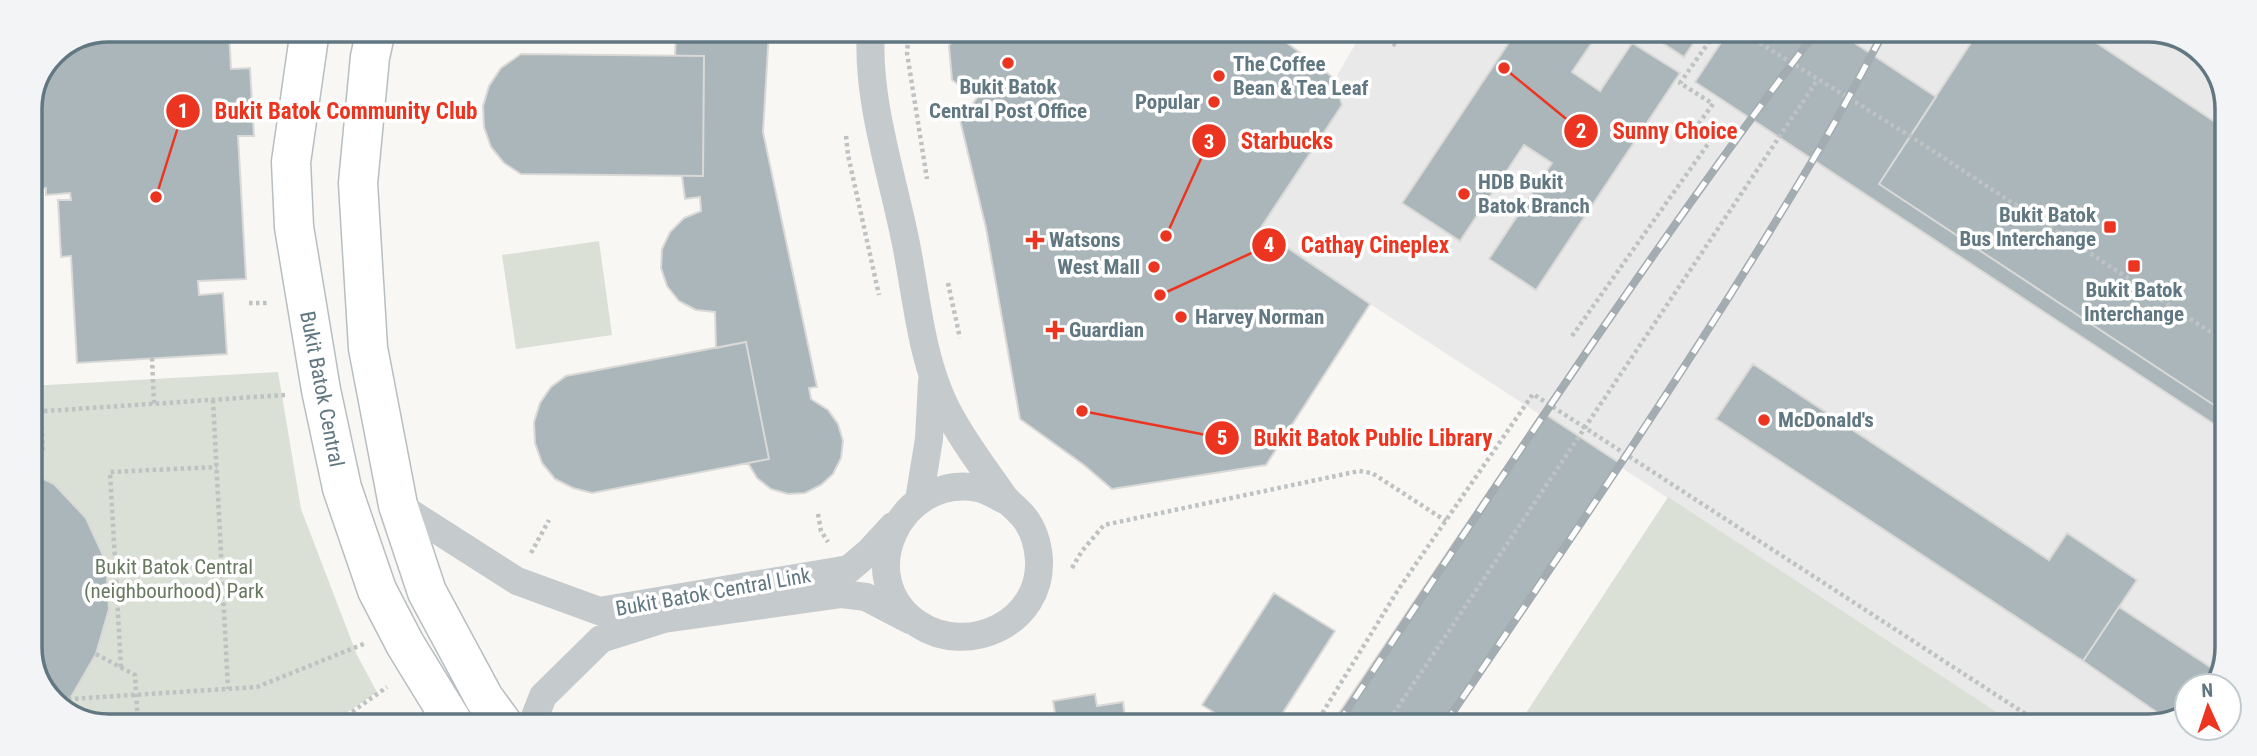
<svg xmlns="http://www.w3.org/2000/svg" width="2257" height="756" viewBox="0 0 2257 756" font-family="'Roboto Condensed',sans-serif">
<style>
.built{fill:#e8e9e8}
.green{fill:#dae0d5}
.building{fill:#abb6ba;stroke:#d9d9d7;stroke-width:2}
.lines{fill:none;stroke-linecap:round;stroke-linejoin:round}
.secondary-casing{stroke:#b7bec1;stroke-width:41}
.path{stroke:#bec2c3;stroke-width:4.5;stroke-dasharray:3.5 3.5;stroke-linecap:butt}
.street{stroke:#c5cacc;stroke-width:28}
.secondary{stroke:#fff;stroke-width:38}
.rail-casing{stroke:#a3acb0;stroke-width:8}
.rail{stroke:#fff;stroke-width:5;stroke-dasharray:16;stroke-linecap:butt}
.poi-dot{fill:#ec3520;stroke:#fff;stroke-width:2.5}
.labels{text-anchor:middle;dominant-baseline:central;stroke-width:7;stroke-linejoin:round;paint-order:stroke}
.poi-label{font-size:21px;font-weight:bold;fill:#617781;stroke:#fff;text-anchor:start}
.street-label{font-size:21px;fill:#617781;stroke:#fff}
.park-label{font-size:21px;fill:#687960;stroke:#fff}
.rim{fill:none;stroke:#617781;stroke-width:3.5}
.leader{fill:none;stroke:#ec3520;stroke-width:2.5}
.callout-dot{fill:#ec3520;stroke:#fff;stroke-width:2.5}
.mark-label{font-size:21px;text-anchor:middle;font-weight:bold;fill:#fff}
.callout-label{font-size:23px;text-anchor:middle;font-weight:bold;fill:#ec3520;stroke:#fff;stroke-width:7;stroke-linejoin:round;paint-order:stroke}
</style>
<rect width="100%" height="100%" fill="#f8f7f4"/>
<!-- built -->
<path class="built" d="M1363 31 2169 33 2208 57 2227 104 2224 668 2212 686H2187V713L2148 726H2018L1370 304 1260 229 1342 105 1335 79Z"/>
<!-- green -->
<path class="green" d="M599 241 612 335 516 349 502 255Z
M278 372 301 509 357 655 377 692 330 724 88 723 46 695 30 652V386Z
M1668 497 2018 726 1518 725Z"/>
<!-- building -->
<path class="building" d="M109 30H229L231 69 250 68 254 136H238L246 279 198 281 199 295 223 293 227 354 77 363 71 256 61 257 58 200H71L70 193 46 195V188L32 189 30 109 53 53Z
M676 31H769L763 132 817 387 809 388 811 399 828 410 838 424 843 441 841 458 833 474 821 485 805 493 788 494 771 489 757 478 748 463 769 459 746 342 716 348 715 312 696 310 679 301 667 286 661 268 662 249 670 232 684 218 701 211 700 197 685 199 682 176H703L704 56H675Z
M958 31H1271L1335 79 1342 105 1260 229 1370 304 1266 465 1112 489 1084 465 1020 419 986 228 960 120 977 98 952 80 949 46Z
M1516 32H1599L1572 72 1600 91 1632 43 1680 73 1536 290 1489 259 1552 163 1524 145 1460 241 1402 203Z
M1646 32H1701L1684 57Z
M1728 32H1838L1936 97 1879 184 2226 413V432L1695 82Z
M1978 32H2080L2227 130 2226 413 1879 184Z
M521 54 704 56 703 176 521 174 504 163 491 147 484 127 483 106 489 86 501 68Z
M746 342 769 459 592 493 573 488 555 479 542 463 535 443 534 422 540 403 551 387 566 376Z
M1753 364 2049 560 2067 533 2137 580 2083 661 1716 419Z
M1542 412 1621 464 1445 725H1331Z
M30 472 54 484 86 518 106 562 109 609 96 654 70 699 54 700 46 695 30 652 38 629 40 609 36 580 30 565Z
M1274 593 1335 631 1275 725H1234L1202 705Z
M2119 607 2218 672 2224 662V668L2212 686H2187V713L2168 720 2083 661Z
M1095 694 1097 706 1123 702 1126 723 1181 714 1183 725H1057L1053 701Z"/>
<g class="lines">
<!-- secondary casing -->
<g class="secondary-casing">
<path id="secondary" d="M310 30 291 162 294 227 321 390 342 488 377 590 405 644 454 724
M376 30 370 57 358 183 368 348 398 505 427 592 484 698 503 724"/>
</g>
<!-- path -->
<path class="path" d="M909 31 907 53 927 179
M1376 31 1398 47
M1742 32 1910 136 2226 342
M846 136 848 155 879 295
M948 283 960 338
M249 303H270
M30 310 36 315 43 453 31 472
M1572 336 1713 137 1697 126 1713 104 1680 83 1716 32
M152 358 154 404
M213 400 228 689
M30 412 285 395
M818 514 821 531 828 542
M531 553 549 520
M1072 568 1082 551 1104 525 1359 471 1372 473 1446 521
M96 654 135 675 138 724
M121 667 110 472 217 467
M54 700 257 687 366 643
M335 724 387 687
M1315 725 1398 590 1533 394 2044 726
M1386 725 1818 79"/>
<!-- street -->
<path class="street" d="M871 31C866 99 893 177 906 244 917 299 921 358 946 408 962 440 984 468 1004 497 1010 504 1017 509 1023 516 1033 528 1038 545 1039 560 1042 623 968 657 918 624 850 578 900 473 978 488 988 490 998 497 1007 501
M919 500 929 439 932 381
M398 505 517 581 599 611 849 569 869 552 893 526
M532 724 543 696 601 639 664 619 842 594 866 597 910 620"/>
<!-- secondary -->
<use href="#secondary" class="secondary"/>
<!-- rail casing -->
<g class="rail-casing">
<path id="rail" d="M1337 725C1493 491 1646 255 1816 32
M1444 725C1572 537 1701 349 1817 153 1841 113 1862 72 1884 32"/>
</g>
<!-- rail -->
<use href="#rail" class="rail"/>
</g>
<!-- markers -->
<g class="poi-dot">
<circle cx="1008" cy="63" r="7"/>
<circle cx="1219" cy="76" r="7"/>
<circle cx="1214" cy="102" r="7"/>
<circle cx="1464" cy="194" r="7"/>
<rect x="2103" y="220" width="14" height="14" rx="3.5"/>
<path d="M1031.5 229.5h7v7h7v7h-7v7h-7v-7h-7v-7h7z"/>
<rect x="2127" y="259" width="14" height="14" rx="3.5"/>
<circle cx="1154" cy="267" r="7"/>
<circle cx="1181" cy="317" r="7"/>
<path d="M1051.5 319.5h7v7h7v7h-7v7h-7v-7h-7v-7h7z"/>
<circle cx="1764" cy="420" r="7"/>
</g>
<g class="labels">
<!-- poi labels -->
<g class="poi-label">
<text x="1233" y="64">The Coffee<tspan x="1233" dy="24">Bean &amp; Tea Leaf</tspan></text>
<text x="1008" y="87" text-anchor="middle">Bukit Batok<tspan x="1008" dy="24">Central Post Office</tspan></text>
<text x="1200" y="102" text-anchor="end">Popular</text>
<text x="1478" y="182">HDB Bukit<tspan x="1478" dy="24">Batok Branch</tspan></text>
<text x="2096" y="215" text-anchor="end">Bukit Batok<tspan x="2096" dy="24">Bus Interchange</tspan></text>
<text x="1049" y="240">Watsons</text>
<text x="1140" y="267" text-anchor="end">West Mall</text>
<text x="2134" y="290" text-anchor="middle">Bukit Batok<tspan x="2134" dy="24">Interchange</tspan></text>
<text x="1195" y="317">Harvey Norman</text>
<text x="1069" y="330">Guardian</text>
<text x="1778" y="420">McDonald's</text>
</g>
<!-- street labels -->
<g class="street-label">
<text transform="translate(322 389) rotate(79)">Bukit Batok Central</text>
<text transform="translate(713 592) rotate(-10)">Bukit Batok Central Link</text>
</g>
<!-- park labels -->
<g class="park-label">
<text x="174" y="567">Bukit Batok Central<tspan x="174" dy="24">(neighbourhood) Park</tspan></text>
</g>
</g>
<!-- crop -->
<path d="M0 0H2257V756H0ZM109 42H2148A67 67 0 0 1 2215 109V647A67 67 0 0 1 2148 714H109A67 67 0 0 1 42 647V109A67 67 0 0 1 109 42Z" fill="#f2f4f5" fill-rule="evenodd"/>
<path class="rim" d="M109 42H2148A67 67 0 0 1 2215 109V647A67 67 0 0 1 2148 714H109A67 67 0 0 1 42 647V109A67 67 0 0 1 109 42Z"/>
<!-- callouts -->
<path class="leader" d="M156 197L183 111M1504 68L1581 131M1166 236L1209 141M1160 295L1269 245M1082 411L1222 438"/>
<g class="callout-dot">
<circle cx="156" cy="197" r="7"/>
<circle cx="1504" cy="68" r="7"/>
<circle cx="1166" cy="236" r="7"/>
<circle cx="1160" cy="295" r="7"/>
<circle cx="1082" cy="411" r="7"/>
<circle cx="183" cy="111" r="18"/>
<circle cx="1581" cy="131" r="18"/>
<circle cx="1209" cy="141" r="18"/>
<circle cx="1269" cy="245" r="18"/>
<circle cx="1222" cy="438" r="18"/>
</g>
<g class="mark-label">
<text x="183" y="118">1</text>
<text x="1581" y="138">2</text>
<text x="1209" y="149">3</text>
<text x="1269" y="252">4</text>
<text x="1222" y="445">5</text>
</g>
<g class="callout-label">
<text x="346" y="119">Bukit Batok Community Club</text>
<text x="1675" y="139">Sunny Choice</text>
<text x="1287" y="149">Starbucks</text>
<text x="1375" y="253">Cathay Cineplex</text>
<text x="1373" y="446">Bukit Batok Public Library</text>
</g>
<!-- north arrow -->
<g transform="translate(2208 707) rotate(357)"><circle r="33" fill="#ffffff" stroke="#c0c9cd" stroke-width="2"/>
<path d="M0-5L12 26L0 18L-12 26Z" fill="#ec3520"/>
<text y="-10" font-size="19" font-weight="bold" text-anchor="middle" fill="#617781">N</text>
</g>
</svg>
